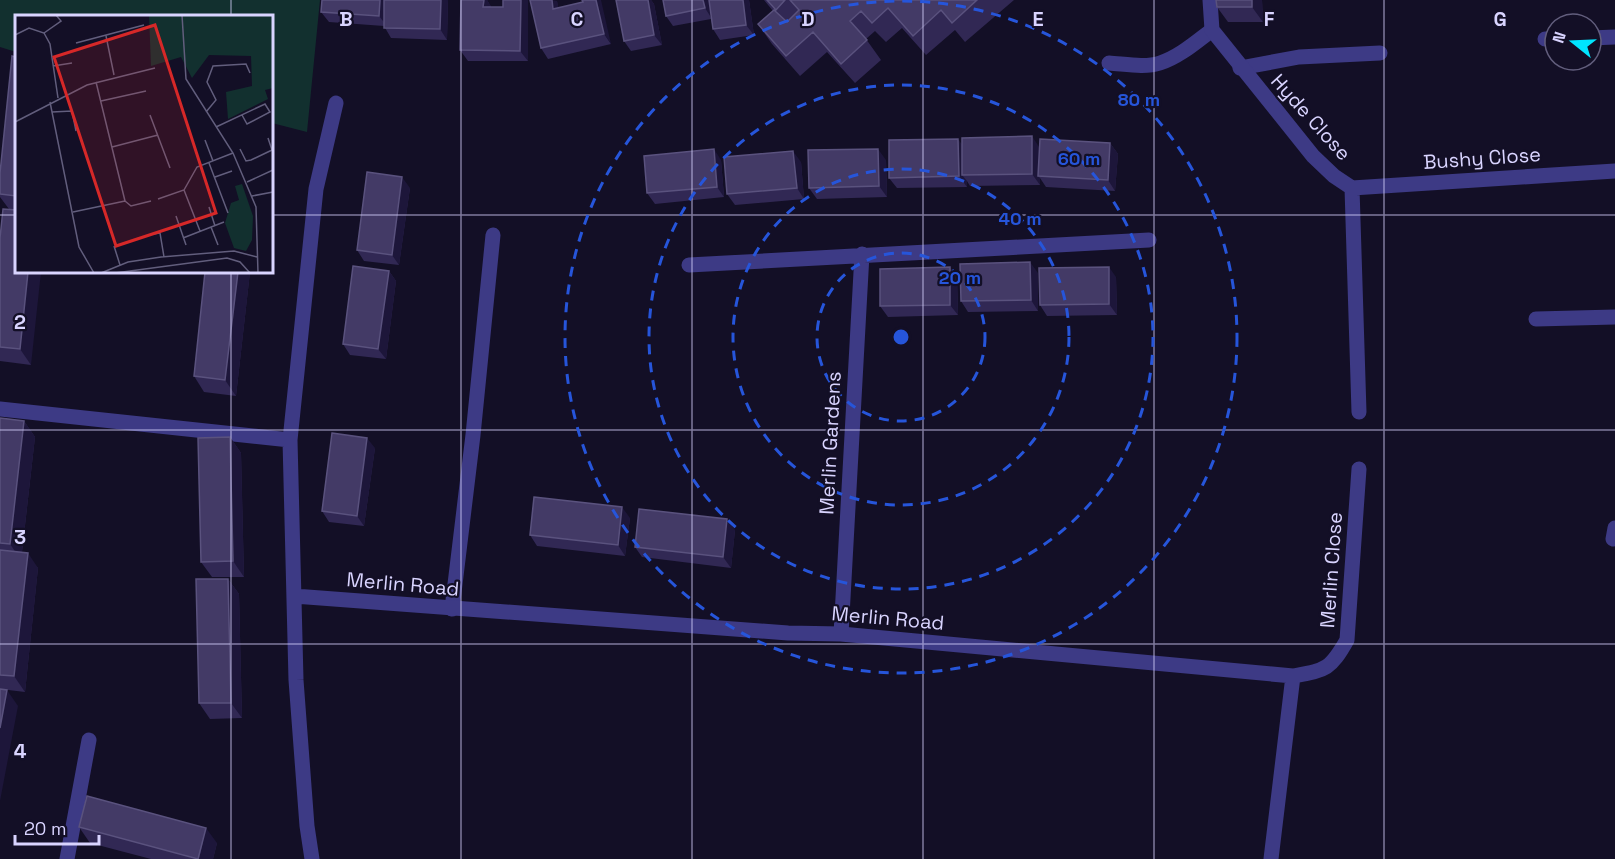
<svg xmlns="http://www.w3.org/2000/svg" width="1615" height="859" viewBox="0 0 1615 859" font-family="'Space Grotesk',sans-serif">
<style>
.green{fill:#12302f}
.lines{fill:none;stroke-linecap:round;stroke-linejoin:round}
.service{stroke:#3d3a85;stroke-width:15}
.minor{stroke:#3d3a85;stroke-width:15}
.wall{fill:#312854}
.shaded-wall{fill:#1d163a}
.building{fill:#433a66;stroke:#5a527e;stroke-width:1.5}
.grid{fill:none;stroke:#d9d4ff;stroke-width:1.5;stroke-opacity:0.55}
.ring{fill:none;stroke:#2655da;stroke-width:3;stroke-dasharray:10 8}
.labels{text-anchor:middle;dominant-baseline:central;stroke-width:4.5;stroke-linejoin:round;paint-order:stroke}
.street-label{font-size:20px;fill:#d9d4ff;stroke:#130f26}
.inset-road{fill:none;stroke:#625e7d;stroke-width:1.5}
.view{fill:#d62828;fill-opacity:0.15;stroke:#d62828;stroke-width:3}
.inset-edge{fill:none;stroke:#d9d4ff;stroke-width:3}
.grid-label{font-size:20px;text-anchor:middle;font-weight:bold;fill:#d9d4ff;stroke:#130f26;stroke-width:4.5;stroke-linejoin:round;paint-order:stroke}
.centre{fill:#2655da;stroke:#130f26;stroke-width:3}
.ring-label{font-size:18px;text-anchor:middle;font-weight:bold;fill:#2655da;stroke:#130f26;stroke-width:4.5;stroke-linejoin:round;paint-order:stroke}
</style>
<rect width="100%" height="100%" fill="#130f26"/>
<!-- green -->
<path class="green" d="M0 0H320L307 132 272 123V16H16V52L0 47Z"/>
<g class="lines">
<!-- service -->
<path class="service" d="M1109 63C1125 64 1145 68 1160 63 1179 57 1196 42 1212 30
M1240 68 1299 57 1380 53
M1613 539 1615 528
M452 609 473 435 493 235
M67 859 89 740"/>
<!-- minor -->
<path class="minor" d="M1210 0 1212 30 1313 156 1334 176 1352 188 1359 412
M1591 38 1615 37
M1545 39H1555
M1352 188 1615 171
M689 265 1149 240
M1536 319 1615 317
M0 409 290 440
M294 596 788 633 841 634 1293 676C1326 670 1330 670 1347 640L1359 469
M841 634 862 254
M312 859 307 826 296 680 290 440 316 189 336 103
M1271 859 1293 676"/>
</g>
<!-- wall -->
<path class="wall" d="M448 0 447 40 391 38 384 26 329 22 321 12Z
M461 0H487L491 7H503L528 0V61H468L460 50Z
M616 0H651L654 4 662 45 631 51 624 41Z
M663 0H749L754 35 720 40 713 29 711 19 673 26 666 16Z
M764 0H1014L965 42 955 30 926 55 902 28 886 42 875 31 866 39 881 60 855 83 827 52 800 76 772 44 758 24 773 11Z
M1216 0H1262L1263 22H1228L1217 7Z
M557 1 558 8 583 2 611 44 548 59 541 48Z
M16 57V272L31 365 0 361V238L9 209 0 197V173Z
M1110 143 1118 154 1115 191 1046 187 1040 178V185L970 186 967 181V187L897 188 889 178 962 144 1039 147V156Z
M721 160 724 197 655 204 647 193Z
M886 160 887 197 817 199 809 188Z
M801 162 804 199 735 205 727 194Z
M410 188 399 265 364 261 357 250Z
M389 271 396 281 386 359 350 355 343 344Z
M250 272 236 396 204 392 194 376Z
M1038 273V311L968 312 961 301Z
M1116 277 1117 315 1047 316 1040 305Z
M957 278 958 315 888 317 880 306Z
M0 418 24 421 35 437 22 552 38 568 25 692 0 689Z
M230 437 241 453 244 577H212L201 562Z
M375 448 364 526 329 522 322 511Z
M630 518 625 556 537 546 530 535Z
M735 530 731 568 642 557 635 547Z
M228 579 239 594 242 718 210 719 199 703Z
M79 827 217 843 213 859H151L90 843Z"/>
<!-- shaded-wall -->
<path class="shaded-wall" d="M380 0H389L387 26 379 16Z
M441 0H448L447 40 440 29Z
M484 0H487L491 6 483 7Z
M521 0H528V61L520 51Z
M552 0 557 1 561 20 553 9Z
M596 0H601L611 44 604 34Z
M648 0H651L654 4 662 45 654 35Z
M703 0H709L712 19 705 8Z
M743 0H749L754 35 746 25Z
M1252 0H1262L1263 22 1252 7Z
M1032 136 1039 147 1040 177 1038 176 1040 178V185L1032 174Z
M958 139 966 150 962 175 967 181V187L959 176Z
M1110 143 1118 154 1115 191 1108 180Z
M714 149 721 160 724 197 717 187Z
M878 149 886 160 887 197 879 186Z
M793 151 801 162 804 199 797 188Z
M402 177 410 188 399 265 392 255Z
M1030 262 1038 273V311L1031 300Z
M950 267 957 278 958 315 950 305Z
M1109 267 1116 277 1117 315 1109 304Z
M389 271 396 281 386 359 378 349Z
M28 272H41L31 365 20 349Z
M238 272H250L236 396 225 380Z
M24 421 35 437 21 560 10 544Z
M230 437 241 453 244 577 233 561Z
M367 438 375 448 364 526 357 516Z
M622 507 630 518 625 556 618 545Z
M727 519 735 530 731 568 723 557Z
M28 553 38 568 25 692 14 676Z
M228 579 239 594 242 718 231 703Z
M7 690 18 706 0 801V728Z
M206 828 217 843 213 859H199Z"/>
<!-- building -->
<path class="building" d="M322 0H380L379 16 321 12Z
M384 0H441L440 29 384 28Z
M461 0H484L483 7H503V0H521L520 51 460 50Z
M530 0H552L553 9 583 2 582 0H596L604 34 541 48Z
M616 0H648L654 35 624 41Z
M663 0H703L705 8 666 16Z
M709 0H743L746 25 713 29Z
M767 0H785L776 10Z
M790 0H977L952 23 941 10 913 36 888 8 872 23 861 11 850 21 867 40 841 64 813 32 786 56 758 24 774 10 787 22 799 10Z
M1216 0H1252V7H1217Z
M12 56 16 57V196L0 194V173Z
M1032 136V174L962 175V138Z
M958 139 959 176 889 178V140Z
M1040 139 1110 143 1108 180 1038 176Z
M714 149 717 187 647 193 644 156Z
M878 149 879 186 809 188 808 150Z
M793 151 797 188 727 194 724 157Z
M367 172 402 177 392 255 357 250Z
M3 209 16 210V272H28L20 349 0 347V238Z
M1030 262 1031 300 961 301 960 264Z
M353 266 389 271 378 349 343 344Z
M950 267V305L880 306V269Z
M1109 267V304L1040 305 1039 268Z
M205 272H238L225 380 194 376Z
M0 418 24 421 10 544 0 543Z
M332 433 367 438 357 516 322 511Z
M230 437 233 561 201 562 198 438Z
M534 497 622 507 618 545 530 535Z
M639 509 727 519 723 557 635 547Z
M0 550 28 553 14 676 0 675Z
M196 579H228L231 703H199Z
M0 689 7 690 0 728Z
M87 796 206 828 198 859 79 827Z"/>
<!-- grid -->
<path class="grid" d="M231 0V16M461 0V859M692 0V859M923 0V859M1154 0V859M1384 0V859M0 215H16M272 215H1615M231 272V859M0 430H1615M0 644H1615"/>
<!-- distance rings -->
<g class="ring">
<circle cx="901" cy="337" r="84"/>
<circle cx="901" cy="337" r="168"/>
<circle cx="901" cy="337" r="252"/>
<circle cx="901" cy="337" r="336"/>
</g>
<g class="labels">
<!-- street labels -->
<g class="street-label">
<text transform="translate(1311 117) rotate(48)">Hyde Close</text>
<text transform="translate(1482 158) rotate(-4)">Bushy Close</text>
<text transform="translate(830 443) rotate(-87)">Merlin Gardens</text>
<text transform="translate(1331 570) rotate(-86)">Merlin Close</text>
<text transform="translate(403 584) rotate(5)">Merlin Road</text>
<text transform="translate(888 618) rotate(5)">Merlin Road</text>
</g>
</g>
<!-- overview -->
<g transform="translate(15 15)">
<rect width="258" height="258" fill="#130f26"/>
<path d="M134 0H258V73L250 75 253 84 213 104 211 77 237 71 236 41 194 40 177 63 166 42 136 51ZM227 169 238 201 237 225 231 236 219 233 210 208 216 188 224 185 220 171Z" fill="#12302f"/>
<path class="inset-road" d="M167 0 171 64 218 138 241 192 243 258M29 18 46 6 41 0M0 20 14 13 29 18 35 29 43 83M91 21 99 60M61 28 129 10M38 51 57 48M81 67 110 186M86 86 131 76M35 87 64 232 79 258M37 97 57 96 61 116M191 97 201 85 192 67 198 51 231 49 235 58M135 100 155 153M0 107 72 70 140 53M201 112 250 89 255 97 232 109 227 100M190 125 198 146M97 132 143 120M225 134 231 146 236 145 257 135 253 123M194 148 213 198M200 162 217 156M232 167 258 155M169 175 185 216M237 181 258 177M143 184 169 175 182 152 218 138M110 186 116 191 136 186M194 192 200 211M58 197 110 186M161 201 171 230M196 212 203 230M138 219 145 218 149 242M168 223 209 207M99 231 105 250M86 258 113 247 146 242 219 236 242 242M100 258 212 243 225 247 235 258"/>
<path class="view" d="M140 10 201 198 101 231 39 42Z"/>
<rect width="258" height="258" class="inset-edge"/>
</g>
<g class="grid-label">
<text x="346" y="26">B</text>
<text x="577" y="26">C</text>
<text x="808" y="26">D</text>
<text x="1038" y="26">E</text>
<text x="1269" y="26">F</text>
<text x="1500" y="26">G</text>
<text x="20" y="329">2</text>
<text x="20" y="544">3</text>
<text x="20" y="758">4</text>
</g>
<circle cx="901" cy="337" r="9" class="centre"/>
<g class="ring-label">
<text x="1139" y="106">80 m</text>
<text x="1079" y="165">60 m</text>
<text x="1020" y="225">40 m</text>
<text x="960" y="284">20 m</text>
</g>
<!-- north arrow -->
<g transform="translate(1573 42) rotate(288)"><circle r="28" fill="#130f26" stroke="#625e7d" stroke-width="1.5"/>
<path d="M0-4.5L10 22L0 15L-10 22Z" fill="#00e5ff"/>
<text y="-9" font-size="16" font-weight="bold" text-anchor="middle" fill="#d9d4ff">N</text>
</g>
<!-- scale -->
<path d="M15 835v9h84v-9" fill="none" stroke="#d9d4ff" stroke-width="3"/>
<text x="24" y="835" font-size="18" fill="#d9d4ff" stroke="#130f26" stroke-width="4.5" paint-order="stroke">20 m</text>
</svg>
